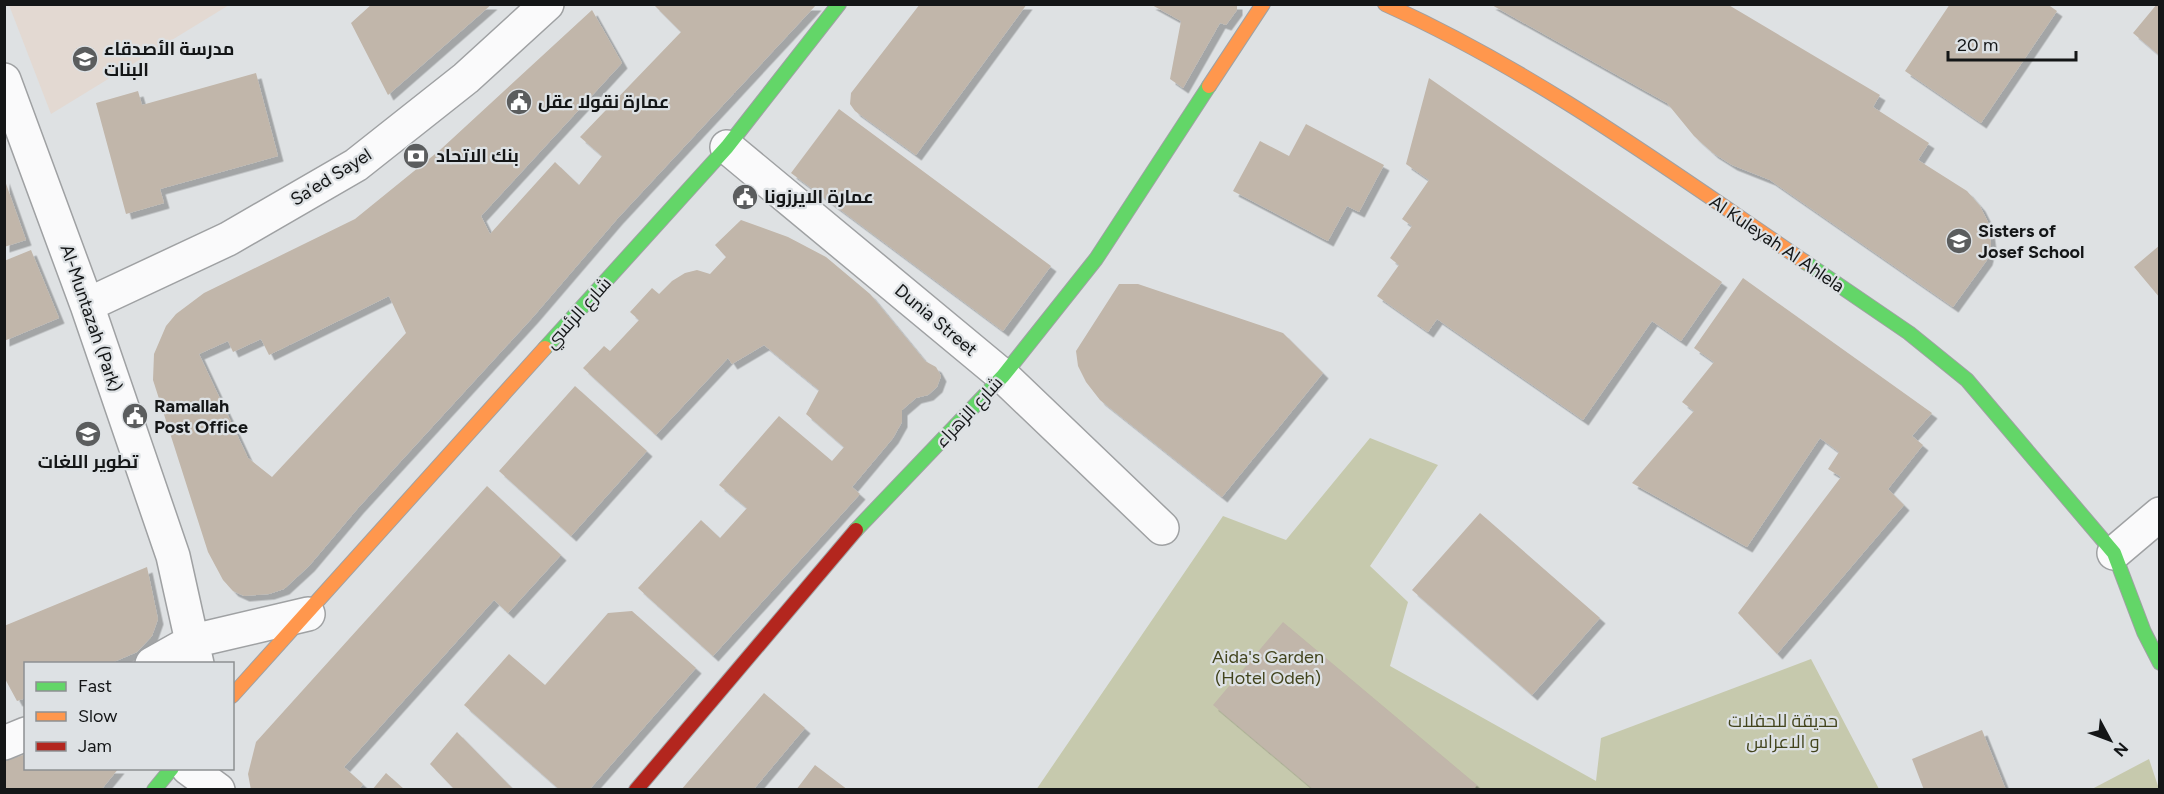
<svg xmlns="http://www.w3.org/2000/svg" width="2164" height="794" viewBox="0 0 2164 794" font-family="Figtree,Cairo,sans-serif">
<defs>
<filter id="shadow"><feDropShadow dx="5.5" dy="5.5" stdDeviation="0" flood-color="#0004"/></filter>
</defs>
<rect width="100%" height="100%" fill="#dee1e3"/>
<!-- education -->
<path fill="#e3d9d2" d="M 9,5 L 229,5 L 51,114 Z"/>
<!-- green -->
<path fill="#c6c9ad" d="M 1370,438 L 1438,465 L 1370,566 L 1408,602 L 1390,666 L 1596,781 L 1601,738 L 1811,659 L 1879,789 L 1036,790 L 1223,516 L 1286,540 Z
M 2149,759 L 2159,789 L 2092,789 Z"/>
<!-- building -->
<path fill="#c1b6aa" fill-rule="evenodd" filter="url(#shadow)" d="M 372,4 L 492,4 L 388,95 L 351,23 Z
M 920,4 L 1027,4 L 916,155 L 855,111 L 850,104 L 851,93 Z
M 1150,4 L 1237,4 L 1237,10 L 1226,25 L 1220,23 L 1183,88 L 1170,79 L 1181,21 Z
M 1490,4 L 1727,4 L 1880,95 L 1873,107 L 1929,143 L 1918,160 L 1967,191 L 1980,206 L 1988,222 L 1991,244 L 1987,260 L 1953,307 L 1770,180 L 1732,165 L 1713,153 L 1694,136 L 1667,103 Z
M 1950,4 L 2047,4 L 2057,11 L 1981,123 L 1905,71 Z
M 2157,4 L 2160,4 L 2160,56 L 2133,33 Z
M 654,5 L 816,5 L 617,219 L 533,317 L 358,508 L 309,566 L 284,589 L 269,594 L 244,596 L 233,591 L 223,580 L 208,552 L 153,380 L 154,354 L 166,326 L 176,314 L 204,293 L 355,219 L 440,150 L 592,10 L 622,63 L 481,216 L 490,234 L 555,162 L 579,185 L 602,156 L 580,137 L 681,32 ZM 389,296 L 406,333 L 272,477 L 248,458 L 199,354 L 228,341 L 233,352 L 261,339 L 269,355 Z
M 256,73 L 278,156 L 160,189 L 164,203 L 126,214 L 96,103 L 138,91 L 142,105 Z
M 1429,78 L 1722,282 L 1681,341 L 1652,321 L 1583,420 L 1437,319 L 1428,332 L 1377,296 L 1399,265 L 1390,258 L 1412,226 L 1402,219 L 1429,180 L 1406,164 Z
M 839,109 L 1051,266 L 1003,331 L 791,173 Z
M 1306,124 L 1384,165 L 1359,212 L 1347,206 L 1328,241 L 1233,191 L 1260,141 L 1289,156 Z
M 4,178 L 26,240 L 4,247 Z
M 741,220 L 788,237 L 826,257 L 870,294 L 925,361 L 936,367 L 941,376 L 937,387 L 928,395 L 916,398 L 902,410 L 902,422 L 893,438 L 852,487 L 860,494 L 713,656 L 638,588 L 701,520 L 720,538 L 747,508 L 719,485 L 779,416 L 832,461 L 844,447 L 806,414 L 819,390 L 764,345 L 732,364 L 728,358 L 656,435 L 583,368 L 604,346 L 610,351 L 639,320 L 630,312 L 652,288 L 659,294 L 672,281 L 685,273 L 697,270 L 710,274 L 726,257 L 715,245 Z
M 2160,245 L 2160,298 L 2134,267 Z
M 31,250 L 59,318 L 4,341 L 4,261 Z
M 1743,278 L 1932,413 L 1912,436 L 1923,445 L 1888,489 L 1904,505 L 1777,654 L 1738,613 L 1841,477 L 1828,469 L 1839,452 L 1820,438 L 1747,547 L 1632,483 L 1694,411 L 1682,402 L 1714,362 L 1694,348 Z
M 1119,284 L 1138,284 L 1283,333 L 1323,373 L 1222,497 L 1100,400 L 1086,382 L 1078,366 L 1076,351 Z
M 575,386 L 647,451 L 571,536 L 499,471 Z
M 487,486 L 561,555 L 508,613 L 494,600 L 344,767 L 363,784 L 359,790 L 251,790 L 248,774 L 256,742 Z
M 1480,513 L 1600,618 L 1532,695 L 1412,590 Z
M 147,567 L 158,619 L 152,636 L 137,652 L 109,664 L 26,664 L 26,698 L 17,701 L 4,677 L 4,626 Z
M 632,611 L 696,668 L 589,790 L 560,790 L 464,705 L 509,654 L 545,685 L 608,613 Z
M 1283,622 L 1477,785 L 1473,790 L 1314,790 L 1213,705 Z
M 764,693 L 805,728 L 753,790 L 681,790 Z
M 1982,730 L 2006,790 L 1924,790 L 1912,759 Z
M 457,732 L 514,790 L 455,790 L 430,764 Z
M 26,754 L 26,768 L 119,768 L 101,790 L 4,790 L 4,761 Z
M 815,765 L 848,790 L 796,790 Z
M 386,773 L 405,790 L 372,790 Z"/>
<g fill="none" stroke-linecap="round" stroke-linejoin="round">
<!-- street casing -->
<g stroke="#9fa1a3" stroke-width="36">
<path id="street" d="M 4,80 L 87,305 L 173,556 L 197,664
M 727,147 L 1003,376 L 1162,528
M 87,305 L 228,239 L 356,165 L 466,78 L 547,4
M 2114,553 L 2160,514
M 152,664 L 193,641 L 308,614
M 4,743 L 26,734
M 188,768 L 218,790"/>
</g>
<!-- fast casing -->
<g stroke="#9fa1a3" stroke-width="16">
<path id="fast" d="M 1805,262 L 1909,333 L 1967,380 L 2114,553 L 2144,632 L 2160,663
M 545,348 L 727,147 L 839,4
M 856,530 L 1003,376 L 1096,259 L 1209,86
M 154,790 L 172,768"/>
</g>
<!-- slow casing -->
<g stroke="#9fa1a3" stroke-width="16">
<path id="slow" d="M 1385,4 C 1536,72 1669,170 1805,262
M 1209,86 L 1263,4
M 232,696 L 545,348"/>
</g>
<!-- jam casing -->
<g stroke="#9fa1a3" stroke-width="16">
<path id="jam" d="M 636,790 L 856,530"/>
</g>
<!-- street -->
<use href="#street" stroke="#fafafb" stroke-width="33"/>
<!-- fast -->
<use href="#fast" stroke="#63d668" stroke-width="14"/>
<!-- slow -->
<use href="#slow" stroke="#ff974d" stroke-width="14"/>
<!-- jam -->
<use href="#jam" stroke="#b3261e" stroke-width="14"/>
</g>
<!-- icons -->
<defs>
<g id="school-disc" transform="scale(1.35)"><circle r="9.5" fill="#5b5d5e" stroke="#dde1e4"/><path d="M0-5L7-2L0 1L-7-2ZM-4 1L0 2.5L4 1V4Q0 6-4 4Z" fill="#fff"/></g>
<g id="civic-disc" transform="scale(1.35)"><circle r="9.5" fill="#5b5d5e" stroke="#dde1e4"/><path d="M-.6-6.5H3V-4.5H.6V-3L4-1V1h2V6H-6V1h2V-1L-.6-3ZM-1.2 2.5V6h2.4V2.5Z" fill="#fff"/></g>
<g id="bank-disc" transform="scale(1.35)"><circle r="9.5" fill="#5b5d5e" stroke="#dde1e4"/><path d="M-6-4H6V4H-6ZM0-2.3a2.3 2.3 0 1 0 0 4.6a2.3 2.3 0 1 0 0-4.6Z" fill="#fff"/></g>
</defs>
<g fill-rule="evenodd">
<use href="#school-disc" x="85" y="59"/>
<use href="#civic-disc" x="519" y="102"/>
<use href="#bank-disc" x="416" y="156"/>
<use href="#civic-disc" x="745" y="197"/>
<use href="#school-disc" x="1959" y="241"/>
<use href="#civic-disc" x="135" y="416"/>
<use href="#school-disc" x="88" y="434"/>
</g>
<g text-anchor="middle" dominant-baseline="central" stroke-width="4.5" stroke-linejoin="round" paint-order="stroke">
<!-- poi labels -->
<g font-size="18" font-weight="bold" fill="#141617" stroke="#dde1e4" text-anchor="start">
<text x="104" y="49">مدرسة الأصدقاء<tspan x="104" dy="21">البنات</tspan></text>
<text x="538" y="102">عمارة نقولا عقل</text>
<text x="436" y="156">بنك الاتحاد</text>
<text x="764" y="197">عمارة الايرزونا</text>
<text x="1978" y="231">Sisters of<tspan x="1978" dy="21">Josef School</tspan></text>
<text x="154" y="406">Ramallah<tspan x="154" dy="21">Post Office</tspan></text>
<text x="88" y="462" text-anchor="middle">تطوير اللغات</text>
</g>
<!-- street labels -->
<g font-size="18" fill="#141617" stroke="#dde1e4">
<text transform="translate(331 177) rotate(-32)">Sa’ed Sayel</text>
<text transform="translate(1777 244) rotate(34)">Al Kuleyah Al Ahlela</text>
<text transform="translate(578 313) rotate(-48)">شارع الرئسي</text>
<text transform="translate(91 318) rotate(71)">Al-Muntazah (Park)</text>
<text transform="translate(936 320) rotate(40)">Dunia Street</text>
<text transform="translate(969 412) rotate(-47)">شارع الزهراء</text>
</g>
<!-- park labels -->
<g font-size="18" fill="#42441d" stroke="#dde1e4">
<text x="1268" y="657">Aida's Garden<tspan x="1268" dy="21">(Hotel Odeh)</tspan></text>
<text x="1783" y="721">حديقة للحفلات<tspan x="1783" dy="21">و الاعراس</tspan></text>
</g>
</g>
<!-- border -->
<rect width="2164" height="794" fill="none" stroke="#141617" stroke-width="12"/>
<!-- legend -->
<rect x="24" y="662" width="210" height="108" fill="#dde1e4" stroke="#8d9092" stroke-width="1.5"/>
<rect x="36" y="682" width="30" height="9" fill="#63d668" stroke="#8d9092" stroke-width="1.5"/>
<text x="78" y="692" font-size="18" fill="#141617">Fast</text>
<rect x="36" y="712" width="30" height="9" fill="#ff974d" stroke="#8d9092" stroke-width="1.5"/>
<text x="78" y="722" font-size="18" fill="#141617">Slow</text>
<rect x="36" y="742" width="30" height="9" fill="#b3261e" stroke="#8d9092" stroke-width="1.5"/>
<text x="78" y="752" font-size="18" fill="#141617">Jam</text>
<!-- north arrow -->
<g transform="translate(2110 740) rotate(131)" stroke="#dde1e4" stroke-width="4.5" paint-order="stroke">
<path d="M0-4.5L10 22L0 15L-10 22Z" fill="#141617"/>
<text y="-9" font-size="16" font-weight="bold" text-anchor="middle" fill="#141617">N</text>
</g>
<!-- scale -->
<path d="M1948 51v9h128v-9" fill="none" stroke="#141617" stroke-width="3"/>
<text x="1957" y="51" font-size="18" fill="#141617" stroke="#dde1e4" stroke-width="4.5" paint-order="stroke">20 m</text>
</svg>
